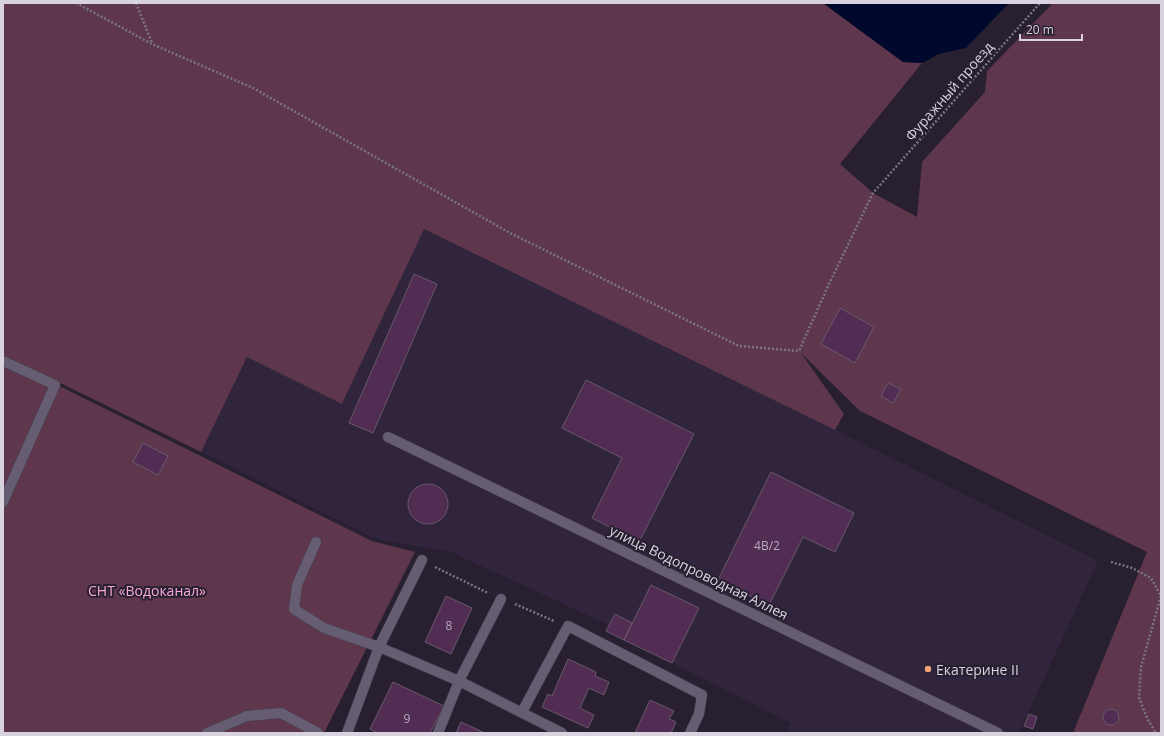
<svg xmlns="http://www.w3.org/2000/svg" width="1164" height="736" viewBox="0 0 1164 736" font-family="'Open Sans',sans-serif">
<rect width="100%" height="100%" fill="#282031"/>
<!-- built -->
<path fill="#30253d" d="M 424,229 L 731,378 L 1098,561 L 1019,733 L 786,733 L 791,723 L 672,663 L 606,631 L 609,625 L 451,552 L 376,539 L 201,452 L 247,356 L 342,404 Z"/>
<!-- green -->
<path fill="#5e374c" d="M 3,3 L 823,3 L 903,62 L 922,63 L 840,164 L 873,193 L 917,217 L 922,162 L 985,92 L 987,71 L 1053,3 L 1161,3 L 1161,733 L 1073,733 L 1147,552 L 860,411 L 801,353 L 844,414 L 835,430 L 424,229 L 342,404 L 247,357 L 201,452 L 3,355 Z
M 3,358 L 372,541 L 415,552 L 324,733 L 3,733 Z"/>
<!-- water -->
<path fill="#00082e" d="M 823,3 L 1009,3 L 966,48 L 939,54 L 922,63 L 903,62 Z"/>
<!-- building -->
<path fill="#512d53" stroke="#695869" d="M 414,274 L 437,284 L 373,433 L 349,423 Z
M 840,308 L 874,327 L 855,363 L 821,344 Z
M 586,380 L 694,434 L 639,542 L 592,518 L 622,458 L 562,428 Z
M 888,383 L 901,389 L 893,403 L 881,396 Z
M 143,443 L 168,456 L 158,475 L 133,462 Z
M 771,472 L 854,513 L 835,552 L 803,537 L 769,605 L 718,580 Z
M408 504a20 20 0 1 1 40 0a20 20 0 1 1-40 0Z
M 651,585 L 699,608 L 672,663 L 624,640 Z
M 446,596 L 472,608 L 451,654 L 425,642 Z
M 615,614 L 632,623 L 624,640 L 606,631 Z
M 568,659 L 596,672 L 595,676 L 609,682 L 604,695 L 589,688 L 580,708 L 594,715 L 588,728 L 542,707 L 548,694 L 552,696 Z
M 393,682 L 444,706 L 430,733 L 378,733 L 370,729 Z
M 650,700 L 674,711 L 669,719 L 676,722 L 671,733 L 635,733 Z
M1103 717a8 8 0 1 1 16 0a8 8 0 1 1-16 0Z
M 1029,714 L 1037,717 L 1033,729 L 1024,726 Z
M 461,722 L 485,733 L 456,733 Z"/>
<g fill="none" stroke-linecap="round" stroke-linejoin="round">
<!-- minor casing -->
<g stroke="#443e4c" stroke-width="11">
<path id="minor" d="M 3,361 L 55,385 L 3,502
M 388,437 L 998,733
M 316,542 L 297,585 L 294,609 L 324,628 L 379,647 L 459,681 L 562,733
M 522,712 L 568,626 L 702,695 L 699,714 L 690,733
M 207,733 L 247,716 L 281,713 L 318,733
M 347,733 L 379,647 L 422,560
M 438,733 L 459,681 L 501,599"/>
</g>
<!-- path -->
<path stroke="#7a7483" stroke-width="2.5" stroke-dasharray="2 2" stroke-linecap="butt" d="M 76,3 L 152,44 L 253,88 L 510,233 L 739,346 L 799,351 L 829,284 L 873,193 L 1040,3
M 136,3 L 152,43
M 1111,562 L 1132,568 L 1151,578 L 1161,596 L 1141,667 L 1139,698 L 1148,720 L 1156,733
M 435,567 L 488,593
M 515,604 L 554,621"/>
<!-- minor -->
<use href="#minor" stroke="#665d72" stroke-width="10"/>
</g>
<!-- markers -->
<circle fill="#efa377" stroke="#282031" stroke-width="1.5" cx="928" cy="669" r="4"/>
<g text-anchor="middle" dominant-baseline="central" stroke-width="4" stroke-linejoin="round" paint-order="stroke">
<!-- number labels -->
<g font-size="12" fill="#b6aabc">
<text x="767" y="545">4В/2</text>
<text x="449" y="625">8</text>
<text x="407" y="718">9</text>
</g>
<!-- street labels -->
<g font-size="14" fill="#d8d3df" stroke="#282031">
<text transform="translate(949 91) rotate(-49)">Фуражный проезд</text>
<text transform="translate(699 572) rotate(26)">улица Водопроводная Аллея</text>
</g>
<!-- park labels -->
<g font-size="14" fill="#faa9d4" stroke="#282031">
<text x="147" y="590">СНТ «Водоканал»</text>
</g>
<!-- poi labels -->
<g font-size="14" fill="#d8d3df" stroke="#282031" text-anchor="start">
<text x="936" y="669">Екатерине II</text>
</g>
</g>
<!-- border -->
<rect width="1164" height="736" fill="none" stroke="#d8d3df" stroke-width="8"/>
<!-- scale -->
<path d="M1020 34v6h62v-6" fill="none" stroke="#d8d3df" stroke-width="2"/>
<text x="1026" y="34" font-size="12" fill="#d8d3df" stroke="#282031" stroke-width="3" paint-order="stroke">20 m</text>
</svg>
